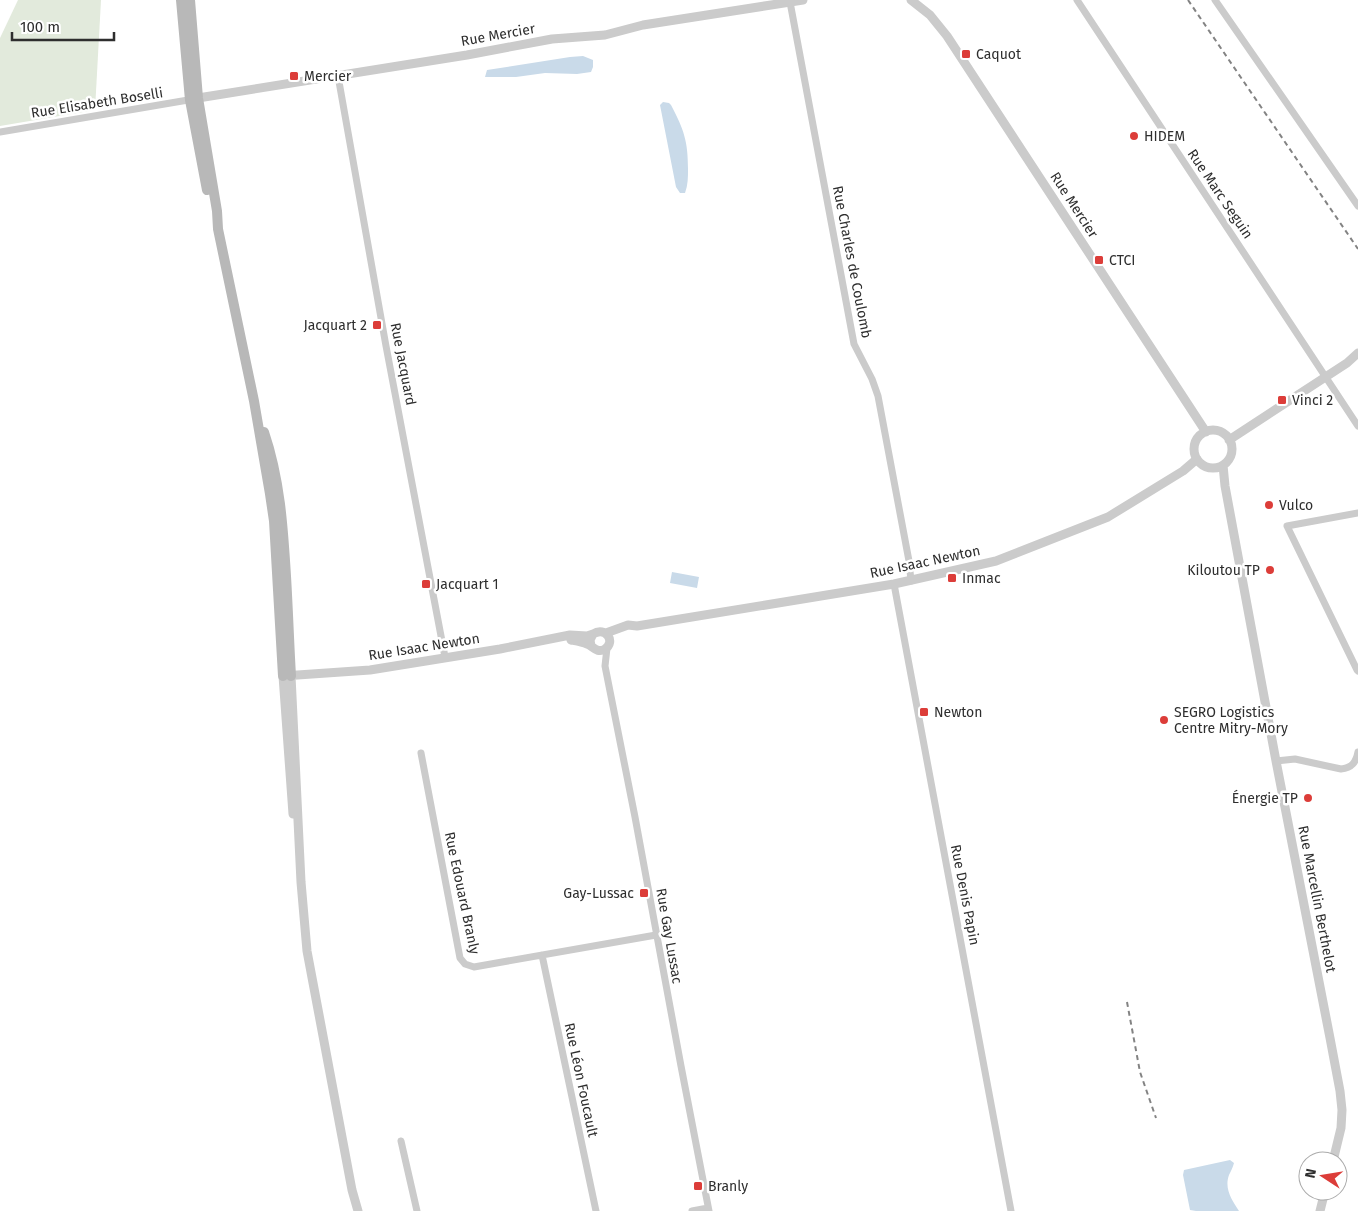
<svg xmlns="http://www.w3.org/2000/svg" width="1358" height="1211" viewBox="0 0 1358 1211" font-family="'Fira Sans',sans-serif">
<rect width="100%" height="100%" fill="#fff"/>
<!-- green -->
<path fill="#e2eadc" d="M 18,0 L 101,0 L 95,110 L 0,126 L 0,38 Z"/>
<!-- water -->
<path fill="#c9dae9" d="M 583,56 L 593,60 L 593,67 L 591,72 L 577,74 L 545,73 L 516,77 L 485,77 L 487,70 L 570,57 Z
M 663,102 L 669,103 L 671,105 C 684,130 688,141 688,169 C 688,177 688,185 685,193 L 680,193 L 676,187 L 660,105 Z
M 672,572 L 699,577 L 697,588 L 670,583 Z
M 1230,1160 L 1234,1163 C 1233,1167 1231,1171 1229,1175 C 1224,1189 1232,1200 1239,1211 L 1196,1211 L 1190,1210 L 1183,1175 L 1184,1170 Z"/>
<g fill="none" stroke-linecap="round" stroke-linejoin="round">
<!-- minor -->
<path stroke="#cbcbcb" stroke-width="7" d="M 1077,0 L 1358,426
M 1215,0 L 1358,206
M 790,2 L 854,344 L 872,379 L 878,396 L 909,561 L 911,581
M 338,76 L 386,346 L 445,657
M 0,132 L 194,99
M 1358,513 L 1287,526 L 1357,670 L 1358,671
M 894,584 L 1011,1211
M 607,648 L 605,666 L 635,817 L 681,1066 L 709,1211
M 421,753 L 460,958 L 465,964 L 474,967 L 656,935
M 1276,761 L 1295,759 L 1341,769 C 1352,768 1356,762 1358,752
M 542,955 L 596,1211
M 401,1141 L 417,1211
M 692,1211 L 708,1208"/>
<!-- tertiary -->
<path stroke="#cbcbcb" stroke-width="9" d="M 911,0 L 930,15 L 947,36 L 1206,432
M 198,98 L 467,55 L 552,39 L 605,35 L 643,25 L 803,0
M1194 449a19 19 0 1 1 38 0a19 19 0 1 1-38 0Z
M 1229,440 L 1347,363 L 1358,353
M 1223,465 L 1225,486 L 1276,761 L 1330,1038 L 1340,1091 L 1342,1110 L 1341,1128 L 1333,1161
M 606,633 L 628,625 L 637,626 L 894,584 L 996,561 L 1108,517 L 1183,471 L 1197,459
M 571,640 C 576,641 582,642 587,644 C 593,646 597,654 605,649 C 616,642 606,626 593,634 L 590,640 L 591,646
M 291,676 L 301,882 L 307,951 L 352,1190 L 358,1211
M 293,814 L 283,676 L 370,670 L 500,649 L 570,635 L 587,636 L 593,634
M 1320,1211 L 1325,1191"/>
<!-- secondary -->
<path stroke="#b8b8b8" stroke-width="10" d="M 181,0 L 190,100 L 207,190
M 190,0 L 198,98 L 217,211 L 218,229 L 254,401 L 270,494 L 274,521 L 283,676
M 264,432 C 280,479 283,527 286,576 C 288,609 289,642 291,676"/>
<!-- rail -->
<path stroke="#838383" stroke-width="2" stroke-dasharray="5 4" stroke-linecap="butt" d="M 1188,0 L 1358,249
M 1127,1002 L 1140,1072 L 1156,1118"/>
</g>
<!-- markers -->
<g fill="#dc3d39" stroke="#fff" stroke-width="2">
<rect x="961" y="49" width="10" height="10" rx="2.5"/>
<rect x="289" y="71" width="10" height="10" rx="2.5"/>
<circle cx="1134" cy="136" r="5"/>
<rect x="1094" y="255" width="10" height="10" rx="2.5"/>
<rect x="372" y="320" width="10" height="10" rx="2.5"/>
<rect x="1277" y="395" width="10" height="10" rx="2.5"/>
<circle cx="1269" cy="505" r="5"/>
<circle cx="1270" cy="570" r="5"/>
<rect x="947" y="573" width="10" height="10" rx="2.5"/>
<rect x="421" y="579" width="10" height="10" rx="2.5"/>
<rect x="919" y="707" width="10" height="10" rx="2.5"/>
<circle cx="1164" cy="720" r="5"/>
<circle cx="1308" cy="798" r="5"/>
<rect x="639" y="888" width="10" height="10" rx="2.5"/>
<rect x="693" y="1181" width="10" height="10" rx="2.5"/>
</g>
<g text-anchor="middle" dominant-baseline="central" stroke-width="5" stroke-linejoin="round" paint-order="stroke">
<!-- street labels -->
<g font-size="14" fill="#2e2e2e" stroke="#fff">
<text transform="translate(498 35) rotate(-10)">Rue Mercier</text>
<text transform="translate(97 103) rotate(-9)">Rue Elisabeth Boselli</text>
<text transform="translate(1220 194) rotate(56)">Rue Marc Seguin</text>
<text transform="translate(1074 205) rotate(57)">Rue Mercier</text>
<text transform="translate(852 262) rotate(79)">Rue Charles de Coulomb</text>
<text transform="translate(403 364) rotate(79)">Rue Jacquard</text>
<text transform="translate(925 562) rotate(-12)">Rue Isaac Newton</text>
<text transform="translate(424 647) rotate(-9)">Rue Isaac Newton</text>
<text transform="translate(462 893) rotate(78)">Rue Edouard Branly</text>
<text transform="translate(965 895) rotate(79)">Rue Denis Papin</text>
<text transform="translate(1317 899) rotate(79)">Rue Marcellin Berthelot</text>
<text transform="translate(669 936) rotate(80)">Rue Gay Lussac</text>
<text transform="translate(581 1080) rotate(78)">Rue Léon Foucault</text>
</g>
<!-- poi labels -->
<g font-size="14" fill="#2e2e2e" stroke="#fff" text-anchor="start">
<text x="976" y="54">Caquot</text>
<text x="304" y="76">Mercier</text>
<text x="1144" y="136">HIDEM</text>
<text x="1109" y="260">CTCI</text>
<text x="367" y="325" text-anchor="end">Jacquart 2</text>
<text x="1292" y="400">Vinci 2</text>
<text x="1279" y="505">Vulco</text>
<text x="1260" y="570" text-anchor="end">Kiloutou TP</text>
<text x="962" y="578">Inmac</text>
<text x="436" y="584">Jacquart 1</text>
<text x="934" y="712">Newton</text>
<text x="1174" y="712">SEGRO Logistics<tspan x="1174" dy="16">Centre Mitry-Mory</tspan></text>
<text x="1298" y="798" text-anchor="end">Énergie TP</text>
<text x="634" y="893" text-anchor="end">Gay-Lussac</text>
<text x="708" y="1186">Branly</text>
</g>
</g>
<!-- north arrow -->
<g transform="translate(1323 1176) rotate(282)"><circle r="24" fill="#ffffff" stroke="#ababab"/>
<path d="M0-4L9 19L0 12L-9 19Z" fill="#dc3d39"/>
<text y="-8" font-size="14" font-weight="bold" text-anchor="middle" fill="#2e2e2e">N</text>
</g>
<!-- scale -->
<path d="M12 32v8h102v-8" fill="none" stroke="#2e2e2e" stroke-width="2.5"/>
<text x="20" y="32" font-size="15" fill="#2e2e2e" stroke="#ffffff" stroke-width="4" paint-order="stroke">100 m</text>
</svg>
